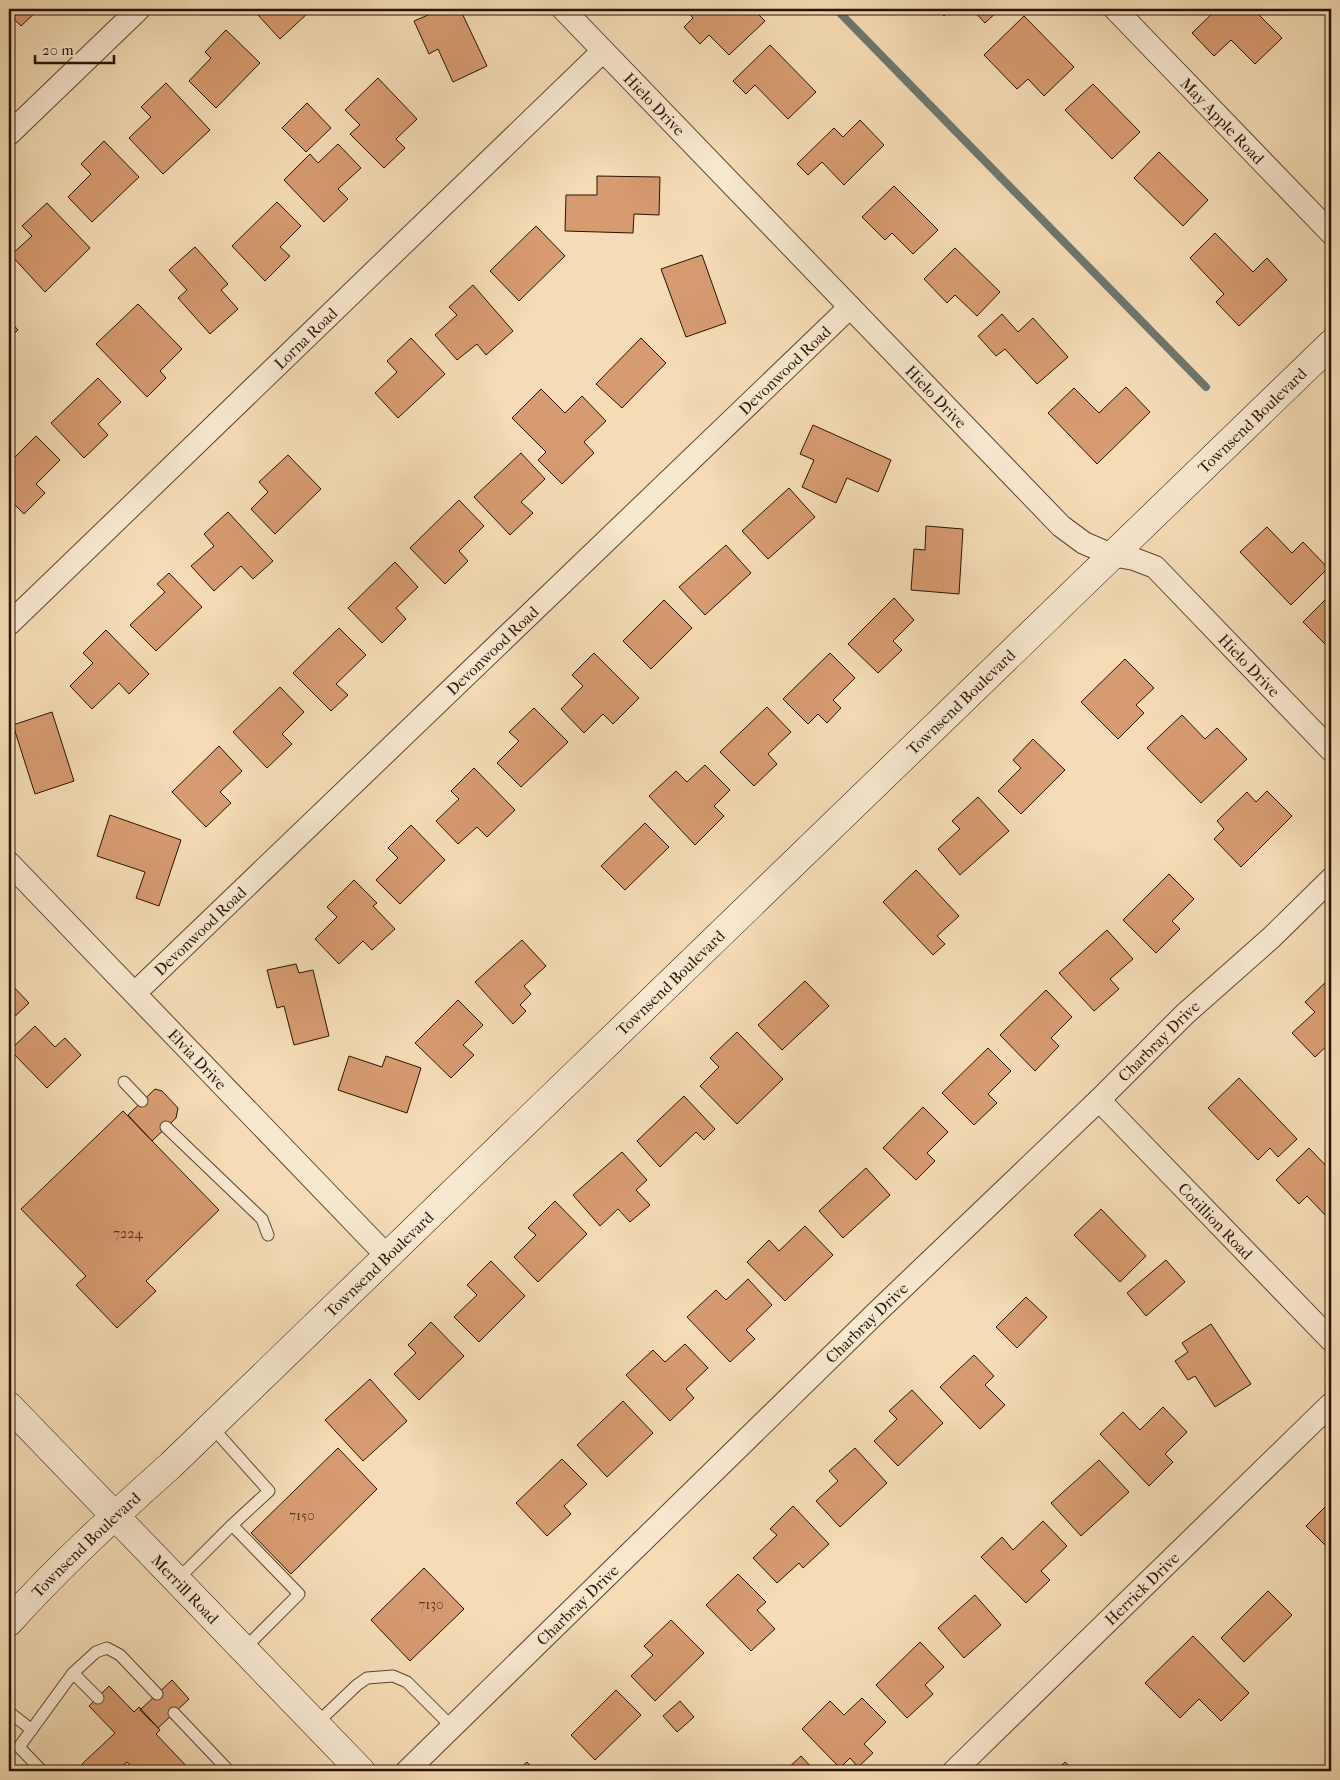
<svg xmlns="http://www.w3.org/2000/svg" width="1340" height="1780" viewBox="0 0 1340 1780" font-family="'IM FELL French Canon',serif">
<rect width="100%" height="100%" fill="#f5dcb6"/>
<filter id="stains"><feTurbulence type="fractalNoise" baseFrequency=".004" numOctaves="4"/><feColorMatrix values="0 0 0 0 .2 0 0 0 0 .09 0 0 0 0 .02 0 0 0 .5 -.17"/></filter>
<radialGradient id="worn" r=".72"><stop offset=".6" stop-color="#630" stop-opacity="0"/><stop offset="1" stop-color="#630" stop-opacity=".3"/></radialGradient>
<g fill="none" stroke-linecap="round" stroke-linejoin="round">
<!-- stream -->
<path stroke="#6f7770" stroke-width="8" d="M 836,9 L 1206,387"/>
</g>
<!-- building -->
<path fill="#d79b71" stroke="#261303" d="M 9,9 L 39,9 L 21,26 L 9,14 Z
M 263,9 L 304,9 L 308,13 L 280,39 L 257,14 Z
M 442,9 L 460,9 L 487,66 L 453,82 L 438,49 L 429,54 L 414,21 Z
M 686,9 L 753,9 L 765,21 L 729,55 L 709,35 L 700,44 L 684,27 L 693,18 Z
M 937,9 L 951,9 L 944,16 Z
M 972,9 L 1000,9 L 985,23 Z
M 1217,9 L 1253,9 L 1282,38 L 1255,64 L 1231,40 L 1214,56 L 1192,33 Z
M 1024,16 L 1074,67 L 1044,96 L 1028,79 L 1017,89 L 984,55 Z
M 226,30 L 260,63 L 216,108 L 189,81 L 211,58 L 205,52 Z
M 770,45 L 816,92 L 788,119 L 755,85 L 746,94 L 733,81 Z
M 378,78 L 417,119 L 396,139 L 405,148 L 384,168 L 350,134 L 360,125 L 345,110 Z
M 166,83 L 210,130 L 163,174 L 129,138 L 151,117 L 141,107 Z
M 1093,84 L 1140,132 L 1112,159 L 1065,110 Z
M 307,103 L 331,128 L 306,152 L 282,128 Z
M 860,120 L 884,145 L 844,185 L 822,162 L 808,175 L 797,164 L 834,128 L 843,137 Z
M 104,141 L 139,177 L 92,222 L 68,197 L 91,174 L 81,164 Z
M 338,144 L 361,168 L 338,189 L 348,199 L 324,222 L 284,180 L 310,154 L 318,163 Z
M 1159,152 L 1208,200 L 1183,226 L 1134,178 Z
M 597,176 L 660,177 L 659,215 L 634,214 L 633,233 L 565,231 L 566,195 L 597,195 Z
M 894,186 L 938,230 L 913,254 L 892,233 L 885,240 L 862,217 Z
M 277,202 L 301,226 L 280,247 L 290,256 L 265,281 L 232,246 Z
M 47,203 L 90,248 L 45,292 L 11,255 L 32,236 L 22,226 Z
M 536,226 L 565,256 L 519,301 L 490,271 Z
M 1215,233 L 1253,272 L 1267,258 L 1287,280 L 1239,326 L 1216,302 L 1224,294 L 1190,258 Z
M 195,247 L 228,284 L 221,290 L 238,309 L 210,334 L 178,298 L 187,290 L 169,270 Z
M 955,248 L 1000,292 L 977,316 L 955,295 L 947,303 L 924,279 Z
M 702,255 L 726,323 L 686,337 L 661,269 Z
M 473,285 L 513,331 L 486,355 L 477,344 L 457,360 L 435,335 L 457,315 L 449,307 Z
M 138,304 L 182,349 L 160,371 L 166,378 L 147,397 L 96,344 Z
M 1002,314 L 1018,332 L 1033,318 L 1068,357 L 1037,384 L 1005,349 L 996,356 L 978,336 Z
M 9,320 L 18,330 L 9,339 Z
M 411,338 L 445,374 L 398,418 L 375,393 L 397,372 L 387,361 Z
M 641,338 L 666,363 L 622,408 L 596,384 Z
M 98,378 L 121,402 L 98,424 L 108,435 L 84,458 L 51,423 Z
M 1126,387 L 1150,412 L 1097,464 L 1048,413 L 1074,388 L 1099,413 Z
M 541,389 L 565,413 L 582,396 L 606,421 L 584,442 L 594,453 L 562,484 L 538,460 L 546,452 L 512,418 Z
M 813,425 L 891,460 L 878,492 L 847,478 L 836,503 L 802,487 L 814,460 L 800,454 Z
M 36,436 L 60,460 L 36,484 L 45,493 L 24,514 L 9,499 L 9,463 Z
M 521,453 L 545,479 L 521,502 L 533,513 L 510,535 L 474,497 Z
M 288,455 L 321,489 L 275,534 L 251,509 L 268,492 L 259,482 Z
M 789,488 L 815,517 L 768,559 L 742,531 Z
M 459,500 L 484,526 L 459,551 L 468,561 L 445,584 L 410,548 Z
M 228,512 L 273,561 L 253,579 L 241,566 L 214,591 L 191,566 L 214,546 L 204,534 Z
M 926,526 L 963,529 L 959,594 L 911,590 L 914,549 L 925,550 Z
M 1267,527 L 1292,553 L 1303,542 L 1328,568 L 1291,605 L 1240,552 Z
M 726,545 L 751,573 L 705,615 L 679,587 Z
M 395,562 L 418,587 L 396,608 L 406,619 L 382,643 L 348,608 Z
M 169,573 L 202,607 L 156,651 L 130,625 L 165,592 L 157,584 Z
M 1331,594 L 1331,650 L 1303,622 Z
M 894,598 L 914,620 L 893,641 L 902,650 L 878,673 L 848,644 Z
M 664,600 L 692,628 L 651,669 L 623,641 Z
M 339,628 L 366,655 L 336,684 L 348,695 L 331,711 L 293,673 Z
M 106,630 L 149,674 L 129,694 L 119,683 L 92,709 L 70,686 L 93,663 L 83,653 Z
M 594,653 L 639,698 L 613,724 L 603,714 L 584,733 L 561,709 L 583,686 L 572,675 Z
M 830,653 L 855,678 L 833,700 L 841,708 L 827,723 L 818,714 L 808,724 L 783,699 Z
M 1125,659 L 1154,688 L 1136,705 L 1144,713 L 1118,739 L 1081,702 Z
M 280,687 L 304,712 L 282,734 L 292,744 L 267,768 L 233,732 Z
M 767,707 L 791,732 L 768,754 L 777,764 L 754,786 L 720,752 Z
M 534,708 L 568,742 L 521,787 L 497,763 L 519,741 L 509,732 Z
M 52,712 L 74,781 L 35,794 L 13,725 Z
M 1182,715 L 1205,739 L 1217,728 L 1247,759 L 1201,803 L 1147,748 Z
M 1033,739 L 1065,770 L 1021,814 L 998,791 L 1021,768 L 1013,760 Z
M 219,746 L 242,771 L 220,792 L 231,803 L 206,827 L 172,792 Z
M 705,765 L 730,790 L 714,806 L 724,816 L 695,845 L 649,796 L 676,771 L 687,782 Z
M 474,768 L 515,810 L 487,837 L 477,827 L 458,844 L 436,821 L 459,799 L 451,791 Z
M 1267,791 L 1292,816 L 1241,867 L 1214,839 L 1224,829 L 1217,821 L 1247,792 L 1256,802 Z
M 978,797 L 1009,831 L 960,875 L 938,849 L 960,829 L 952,821 Z
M 110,815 L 181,840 L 159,906 L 136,898 L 145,872 L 97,856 Z
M 645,823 L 669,847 L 625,890 L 601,866 Z
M 411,825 L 445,860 L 400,904 L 376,880 L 398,858 L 388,848 Z
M 916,870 L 959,916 L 937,936 L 945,944 L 933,955 L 883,902 Z
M 1169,874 L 1194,899 L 1172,921 L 1180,929 L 1156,953 L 1123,920 Z
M 354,880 L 377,903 L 373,906 L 395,929 L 372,950 L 363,941 L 339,964 L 315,939 L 337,917 L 327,907 Z
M 1107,930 L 1133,959 L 1110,979 L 1119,989 L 1094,1011 L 1059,973 Z
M 522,940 L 546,966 L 524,986 L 531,994 L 520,1005 L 526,1011 L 513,1024 L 475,982 Z
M 296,964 L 299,973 L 313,970 L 329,1036 L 294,1045 L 284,1006 L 277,1008 L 267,970 Z
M 1329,979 L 1331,982 L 1331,1042 L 1315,1057 L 1292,1033 L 1315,1012 L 1305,1002 Z
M 805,981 L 829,1006 L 782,1050 L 758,1025 Z
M 9,982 L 29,1003 L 9,1022 Z
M 1046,990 L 1072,1017 L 1051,1038 L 1059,1046 L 1035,1071 L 1000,1035 Z
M 458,1000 L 483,1025 L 463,1045 L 474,1055 L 451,1078 L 415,1043 Z
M 35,1026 L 55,1047 L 65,1038 L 81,1055 L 47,1088 L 10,1050 Z
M 737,1032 L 783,1079 L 737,1124 L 700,1086 L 719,1067 L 710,1058 Z
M 988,1048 L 1011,1071 L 988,1094 L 997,1103 L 974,1125 L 942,1093 Z
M 349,1056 L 382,1067 L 386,1056 L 421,1068 L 407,1113 L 338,1090 Z
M 1239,1078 L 1297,1139 L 1278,1157 L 1270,1148 L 1258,1160 L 1208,1108 Z
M 155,1089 L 162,1091 L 178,1108 L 176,1118 L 152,1141 L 128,1115 Z
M 684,1096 L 715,1129 L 704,1140 L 696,1132 L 660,1167 L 637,1141 Z
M 923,1107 L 948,1132 L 927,1153 L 935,1161 L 916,1180 L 883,1148 Z
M 123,1111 L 219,1210 L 146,1281 L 156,1291 L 117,1328 L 76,1285 L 86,1276 L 21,1209 Z
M 1309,1148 L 1331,1171 L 1331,1217 L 1329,1219 L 1307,1196 L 1299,1204 L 1276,1180 Z
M 622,1152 L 647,1180 L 636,1190 L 650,1205 L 630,1222 L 618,1209 L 600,1226 L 573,1195 Z
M 866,1168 L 890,1195 L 843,1238 L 819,1211 Z
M 555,1201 L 587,1234 L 538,1282 L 514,1257 L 536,1235 L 528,1228 Z
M 1101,1209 L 1146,1256 L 1120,1282 L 1074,1235 Z
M 805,1226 L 833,1255 L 785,1301 L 747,1262 L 769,1240 L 779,1251 Z
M 1166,1260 L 1185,1282 L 1146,1316 L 1127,1293 Z
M 491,1261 L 525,1296 L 479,1342 L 454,1317 L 477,1295 L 467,1285 Z
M 748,1279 L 772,1305 L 746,1330 L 755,1339 L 730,1362 L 687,1317 L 716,1290 L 726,1300 Z
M 1026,1297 L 1047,1317 L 1017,1348 L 996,1327 Z
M 431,1322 L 464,1356 L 419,1400 L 394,1374 L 416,1353 L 408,1345 Z
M 1211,1324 L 1251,1384 L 1215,1407 L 1195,1376 L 1188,1380 L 1175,1361 L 1188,1352 L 1182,1343 Z
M 685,1344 L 708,1368 L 686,1389 L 694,1398 L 670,1421 L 626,1375 L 653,1350 L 665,1362 Z
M 974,1355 L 994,1376 L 985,1385 L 1005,1405 L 980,1429 L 940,1387 Z
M 370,1379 L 407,1421 L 363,1461 L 325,1420 Z
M 912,1390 L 943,1423 L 898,1466 L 874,1441 L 897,1419 L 889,1411 Z
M 623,1401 L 653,1433 L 607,1477 L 577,1445 Z
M 1163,1407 L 1187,1432 L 1165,1454 L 1173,1462 L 1149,1486 L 1100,1434 L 1123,1412 L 1140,1430 Z
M 338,1448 L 377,1489 L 291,1574 L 251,1533 Z
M 855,1448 L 887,1483 L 840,1527 L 816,1501 L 838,1481 L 829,1471 Z
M 562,1459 L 587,1484 L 564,1506 L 571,1514 L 547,1536 L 516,1503 Z
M 1099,1460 L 1129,1492 L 1081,1536 L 1051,1503 Z
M 1331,1501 L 1331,1551 L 1306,1526 Z
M 793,1506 L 829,1544 L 803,1568 L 799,1563 L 777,1583 L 753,1558 L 777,1535 L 770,1529 Z
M 1043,1521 L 1067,1546 L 1041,1571 L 1050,1580 L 1026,1603 L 981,1557 L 1002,1537 L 1013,1550 Z
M 424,1568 L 464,1609 L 410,1661 L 371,1620 Z
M 738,1574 L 766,1602 L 757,1610 L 775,1629 L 751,1651 L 706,1605 Z
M 1268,1591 L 1292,1615 L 1244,1662 L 1221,1638 Z
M 975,1595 L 1001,1625 L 964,1658 L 938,1628 Z
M 671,1620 L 704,1653 L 655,1701 L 631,1676 L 653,1655 L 644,1646 Z
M 1193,1636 L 1249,1693 L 1221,1721 L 1199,1699 L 1180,1718 L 1145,1683 Z
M 920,1642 L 944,1667 L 925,1685 L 933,1694 L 907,1718 L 876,1685 Z
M 172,1680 L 189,1699 L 158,1728 L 140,1710 Z
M 109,1686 L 134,1712 L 139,1707 L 160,1730 L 156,1734 L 191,1771 L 136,1771 L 127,1762 L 117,1771 L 88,1771 L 82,1764 L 115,1733 L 89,1706 Z
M 616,1690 L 641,1715 L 595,1760 L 571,1735 Z
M 862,1698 L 886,1722 L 864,1744 L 873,1753 L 858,1767 L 850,1758 L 840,1768 L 802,1729 L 830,1701 L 844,1715 Z
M 680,1701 L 694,1717 L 677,1732 L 663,1716 Z
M 801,1756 L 815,1771 L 785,1771 Z
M 527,1762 L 535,1771 L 517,1771 Z
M 1065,1762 L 1074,1771 L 1056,1771 Z"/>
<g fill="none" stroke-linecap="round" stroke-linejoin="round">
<!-- lane casing -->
<g stroke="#5a4530" stroke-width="13">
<path id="lane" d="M 124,1082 L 142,1101
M 166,1127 L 262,1219 L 268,1235
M 211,1426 L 269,1491 L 232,1525
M 177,1580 L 232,1525 L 299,1594 L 243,1650
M 73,1673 L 98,1698
M 9,1712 L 32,1730
M 174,1713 L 229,1771
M 315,1725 L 357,1685 L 367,1678 L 393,1676 L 407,1682 L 452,1727
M 42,1771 L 19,1747 L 73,1673 L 96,1652 L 107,1648 L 120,1655 L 157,1694"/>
</g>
<!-- street casing -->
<g stroke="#5a4530" stroke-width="24">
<g id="street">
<path id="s1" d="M 563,9 L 1061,526 L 1084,543 L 1112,555 L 1134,559 L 1155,567 L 1331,750"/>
<path id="s2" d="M 1115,9 L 1331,233"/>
<path d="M 9,134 L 139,9"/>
<path id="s3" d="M 9,624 L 603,51"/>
<path id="s4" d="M 9,863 L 387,1256"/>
<path id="s5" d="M 135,993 L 850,307"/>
<path id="s6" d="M 1099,1100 L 1331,1340"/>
<path id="s7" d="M 407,1771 L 876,1313 L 1099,1100 L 1185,1014 L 1272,937 L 1331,879"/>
<path id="s8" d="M 954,1771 L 1331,1404"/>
</g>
</g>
<!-- secondary casing -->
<g stroke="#261303" stroke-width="29">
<g id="secondary">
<path id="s9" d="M 9,1406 L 361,1771"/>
<path id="s10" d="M 9,1622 C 59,1566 115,1515 171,1465 L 1331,344"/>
</g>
</g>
<!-- lane -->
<use href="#lane" stroke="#f8e8d0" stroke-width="11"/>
<!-- street -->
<use href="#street" stroke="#f8e8d0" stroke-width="22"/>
<!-- secondary -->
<use href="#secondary" stroke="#f8e8d0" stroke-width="28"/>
</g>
<g text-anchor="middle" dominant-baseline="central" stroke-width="4" stroke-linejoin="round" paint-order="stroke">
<!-- number labels -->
<g font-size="14" fill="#52351e">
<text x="128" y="1233">7224</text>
<text x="302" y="1515">7150</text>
<text x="431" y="1604">7130</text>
</g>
<!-- street labels -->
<g font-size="16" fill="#261303" stroke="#f8e8d0">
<text stroke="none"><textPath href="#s1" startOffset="132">Hielo Drive</textPath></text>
<text stroke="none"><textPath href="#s2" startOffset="155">May Apple Road</textPath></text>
<text stroke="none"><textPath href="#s3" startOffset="412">Lorna Road</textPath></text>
<text stroke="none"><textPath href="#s5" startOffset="900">Devonwood Road</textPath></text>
<text stroke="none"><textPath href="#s1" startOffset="538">Hielo Drive</textPath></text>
<text stroke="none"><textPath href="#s10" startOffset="1729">Townsend Boulevard</textPath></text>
<text stroke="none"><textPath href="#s5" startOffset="495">Devonwood Road</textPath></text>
<text stroke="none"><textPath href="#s1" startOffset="958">Hielo Drive</textPath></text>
<text stroke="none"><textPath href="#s10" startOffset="1324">Townsend Boulevard</textPath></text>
<text stroke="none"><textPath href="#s5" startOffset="90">Devonwood Road</textPath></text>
<text stroke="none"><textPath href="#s10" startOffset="920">Townsend Boulevard</textPath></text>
<text stroke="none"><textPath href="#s7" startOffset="1048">Charbray Drive</textPath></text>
<text stroke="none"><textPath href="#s4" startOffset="272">Elvia Drive</textPath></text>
<text stroke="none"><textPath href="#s6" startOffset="168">Cotillion Road</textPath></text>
<text stroke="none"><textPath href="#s10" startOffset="515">Townsend Boulevard</textPath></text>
<text stroke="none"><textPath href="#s7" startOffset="642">Charbray Drive</textPath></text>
<text stroke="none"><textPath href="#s10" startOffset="109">Townsend Boulevard</textPath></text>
<text stroke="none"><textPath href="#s8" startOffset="262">Herrick Drive</textPath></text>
<text stroke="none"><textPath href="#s9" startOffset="254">Merrill Road</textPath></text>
<text stroke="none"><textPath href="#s7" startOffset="238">Charbray Drive</textPath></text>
</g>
</g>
<!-- margin -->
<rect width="1340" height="1780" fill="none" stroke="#f5dcb6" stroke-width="30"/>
<rect x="10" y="10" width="1320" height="1760" fill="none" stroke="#261303" stroke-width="2.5"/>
<rect x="15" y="15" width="1310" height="1750" fill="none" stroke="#261303"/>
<!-- scale -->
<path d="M35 55v8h79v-8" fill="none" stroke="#261303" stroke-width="2.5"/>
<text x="42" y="55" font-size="15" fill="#261303" stroke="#f8e8d0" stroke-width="4" paint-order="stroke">20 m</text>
<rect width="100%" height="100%" filter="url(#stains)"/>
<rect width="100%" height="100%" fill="url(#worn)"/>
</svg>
